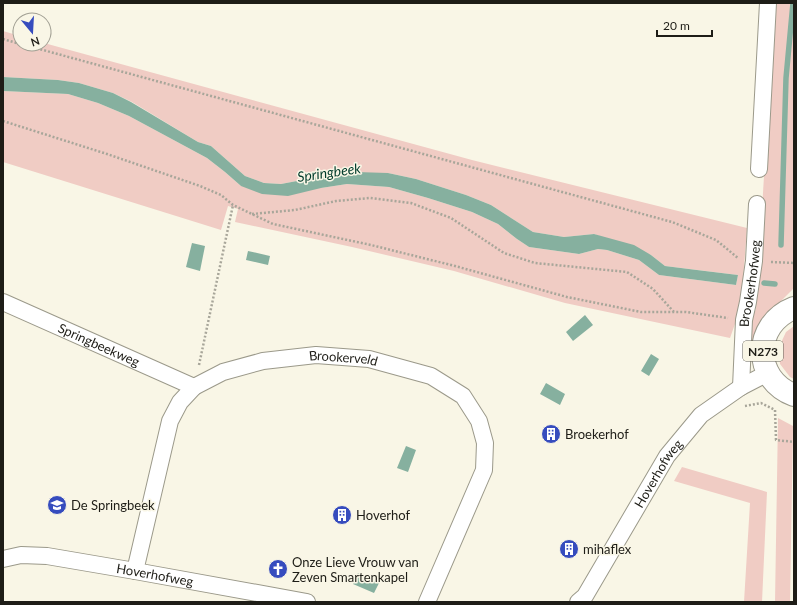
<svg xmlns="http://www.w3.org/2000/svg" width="797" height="605" viewBox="0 0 797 605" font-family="Lato,sans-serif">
<rect width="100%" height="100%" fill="#f9f6e6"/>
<!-- green -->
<path fill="#f0ccc4" d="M 776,3 L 794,3 L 794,280 L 793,289 L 779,303 L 765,320 L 749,356 L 750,321 L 756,309 L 772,43 Z
M 3,31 L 20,36 L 20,44 L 44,44 L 44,43 L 472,160 L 747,228 L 741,307 L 730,338 L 565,303 L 454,271 L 352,247 L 235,222 L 238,209 L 228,206 L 221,230 L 3,162 L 3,91 L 68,94 L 98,103 L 129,116 L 207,158 L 225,172 L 241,186 L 321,188 L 347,184 L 389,187 L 428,198 L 472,212 L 498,224 L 517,239 L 529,247 L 579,254 L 598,249 L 607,250 L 639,260 L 659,275 L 736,285 L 738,275 L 665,266 L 651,255 L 594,234 L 564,237 L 533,232 L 491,205 L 466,195 L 416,179 L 388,173 L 334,174 L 281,184 L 264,183 L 245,176 L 211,146 L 198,142 L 132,102 L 113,93 L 79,83 L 58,80 L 3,77 Z
M 794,326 L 794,379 L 790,377 L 780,364 L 779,347 L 786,332 Z
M 778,418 L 793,426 L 790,602 L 775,602 Z
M 682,467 L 767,492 L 762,602 L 744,602 L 750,503 L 674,481 Z"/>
<!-- water -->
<path fill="#86b09f" d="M 3,77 L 58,80 L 79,83 L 113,93 L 131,102 L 198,142 L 211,146 L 245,176 L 264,183 L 281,184 L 334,174 L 356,172 L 388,173 L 416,179 L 466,195 L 491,205 L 533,232 L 564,237 L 594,234 L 634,245 L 651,255 L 665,266 L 705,271 L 738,275 L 736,285 L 659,275 L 639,260 L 607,250 L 598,249 L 579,254 L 529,247 L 517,239 L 498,224 L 472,212 L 428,198 L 389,187 L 347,184 L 321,188 L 288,196 L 262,194 L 241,186 L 225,172 L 207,158 L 129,116 L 98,103 L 68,94 L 3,91 Z
M 192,243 L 205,246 L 200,271 L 186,267 Z
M 248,251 L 270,256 L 268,265 L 246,260 Z
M 585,315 L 593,325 L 573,341 L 566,332 Z
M 651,354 L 659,359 L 649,376 L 641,371 Z
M 546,383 L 565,394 L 560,405 L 540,394 Z
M 406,446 L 416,450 L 408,472 L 397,468 Z
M 358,573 L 379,583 L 374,593 L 353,584 Z"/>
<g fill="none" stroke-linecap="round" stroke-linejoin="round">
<!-- stream -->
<path stroke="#86b09f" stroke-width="5.5" d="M 781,245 L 786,78 L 793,3
M 764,283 L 775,284"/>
<!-- minor casing -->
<g stroke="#9b998a" stroke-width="18">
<g id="minor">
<path d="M 759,169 L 768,3"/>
<path id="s1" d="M 3,302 L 194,387"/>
<path id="s2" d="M 741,387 L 744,320 L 748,302 L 754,261 L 757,204"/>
<path id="s3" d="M 3,559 L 21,555 L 47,556 L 135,571 L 307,602"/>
<path id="s4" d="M 135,571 L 170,421 L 180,402 L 194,387 L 223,372 L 263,361 L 316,355 L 369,359 L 431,376 L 463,396 L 479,421 L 485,443 L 484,470 L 427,602"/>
<path id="s5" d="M 578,602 L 585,596 L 667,456 L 701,415 L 741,387 L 768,373"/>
</g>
</g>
<!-- primary casing -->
<g stroke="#9b998a" stroke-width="24">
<path id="primary" d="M 794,308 C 753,324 752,379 794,395"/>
</g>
<!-- path -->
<path stroke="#a8a69a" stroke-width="2.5" stroke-dasharray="2 2" stroke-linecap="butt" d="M 3,39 L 20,44
M 21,44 L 672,222 L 716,240 L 738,258
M 3,121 L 107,154 L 200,186 L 221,195 L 233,205 L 273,224 L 371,245 L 455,266 L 567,297 L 641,312 L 686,312 L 728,318
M 252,214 L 295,210 L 336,201 L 370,198 L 411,203 L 451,218 L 504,253 L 535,263 L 627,272 L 653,289 L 674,312
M 771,262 L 794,263
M 199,365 L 233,205
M 745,406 L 761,403 L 775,410 L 776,440 L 794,442"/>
<!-- minor -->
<use href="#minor" stroke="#fff" stroke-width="16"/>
<!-- primary -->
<use href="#primary" stroke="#fff" stroke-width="22"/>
</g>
<!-- icons -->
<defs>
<g id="building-disc" transform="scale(1)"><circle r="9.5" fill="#364cbe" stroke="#f9f6e6"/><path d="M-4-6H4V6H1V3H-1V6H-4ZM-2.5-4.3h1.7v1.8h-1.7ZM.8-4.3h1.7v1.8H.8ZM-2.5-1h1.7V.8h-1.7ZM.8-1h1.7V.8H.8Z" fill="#fff"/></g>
<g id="school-disc" transform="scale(1)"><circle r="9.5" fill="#364cbe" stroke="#f9f6e6"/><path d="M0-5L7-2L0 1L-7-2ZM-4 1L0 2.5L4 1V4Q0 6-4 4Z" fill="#fff"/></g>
<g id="church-disc" transform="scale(1)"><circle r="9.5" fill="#364cbe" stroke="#f9f6e6"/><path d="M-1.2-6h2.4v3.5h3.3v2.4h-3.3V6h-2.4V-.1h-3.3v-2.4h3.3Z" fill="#fff"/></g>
</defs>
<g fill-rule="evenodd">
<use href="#building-disc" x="551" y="434"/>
<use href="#school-disc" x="57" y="505"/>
<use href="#building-disc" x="342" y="515"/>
<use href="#building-disc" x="569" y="549"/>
<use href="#church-disc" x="278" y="569"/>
</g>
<g text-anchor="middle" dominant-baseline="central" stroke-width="3" stroke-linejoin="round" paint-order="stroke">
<!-- shield labels -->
<rect fill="#f9f6e6" stroke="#605e55" stroke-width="1" x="743" y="341" width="40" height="20" rx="3"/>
<g font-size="12" font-weight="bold" fill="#1e1d17">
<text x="763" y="351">N273</text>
</g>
<!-- street labels -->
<g font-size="13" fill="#1e1d17" stroke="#f9f6e6">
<text stroke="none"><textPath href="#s2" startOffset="104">Brookerhofweg</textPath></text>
<text stroke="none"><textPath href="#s1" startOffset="105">Springbeekweg</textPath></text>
<text stroke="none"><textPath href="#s4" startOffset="351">Brookerveld</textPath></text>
<text stroke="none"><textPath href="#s5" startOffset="152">Hoverhofweg</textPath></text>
<text stroke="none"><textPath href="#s3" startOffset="154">Hoverhofweg</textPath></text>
</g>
<!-- poi labels -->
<g font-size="13" fill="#1e1d17" stroke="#f9f6e6" text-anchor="start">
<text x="565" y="434">Broekerhof</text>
<text x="71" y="505">De Springbeek</text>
<text x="356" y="515">Hoverhof</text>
<text x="583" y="549">mihaflex</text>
<text x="292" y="562">Onze Lieve Vrouw van<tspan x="292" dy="15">Zeven Smartenkapel</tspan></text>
</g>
<!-- water labels -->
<g font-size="14" font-style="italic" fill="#003b2b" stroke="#f9f6e6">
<text transform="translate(329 172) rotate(-8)">Springbeek</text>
</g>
</g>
<!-- border -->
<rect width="797" height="605" fill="none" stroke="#1e1d17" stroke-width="8"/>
<!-- north arrow -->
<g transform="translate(32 32) rotate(162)"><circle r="19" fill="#f9f6e6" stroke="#a19f93"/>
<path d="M0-3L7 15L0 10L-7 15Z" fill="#364cbe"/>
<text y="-6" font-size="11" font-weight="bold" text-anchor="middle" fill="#1e1d17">N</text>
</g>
<!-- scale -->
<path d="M657 30v6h55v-6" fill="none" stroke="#1e1d17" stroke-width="2"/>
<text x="663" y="30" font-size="12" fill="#1e1d17" stroke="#f9f6e6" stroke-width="3" paint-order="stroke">20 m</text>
</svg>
